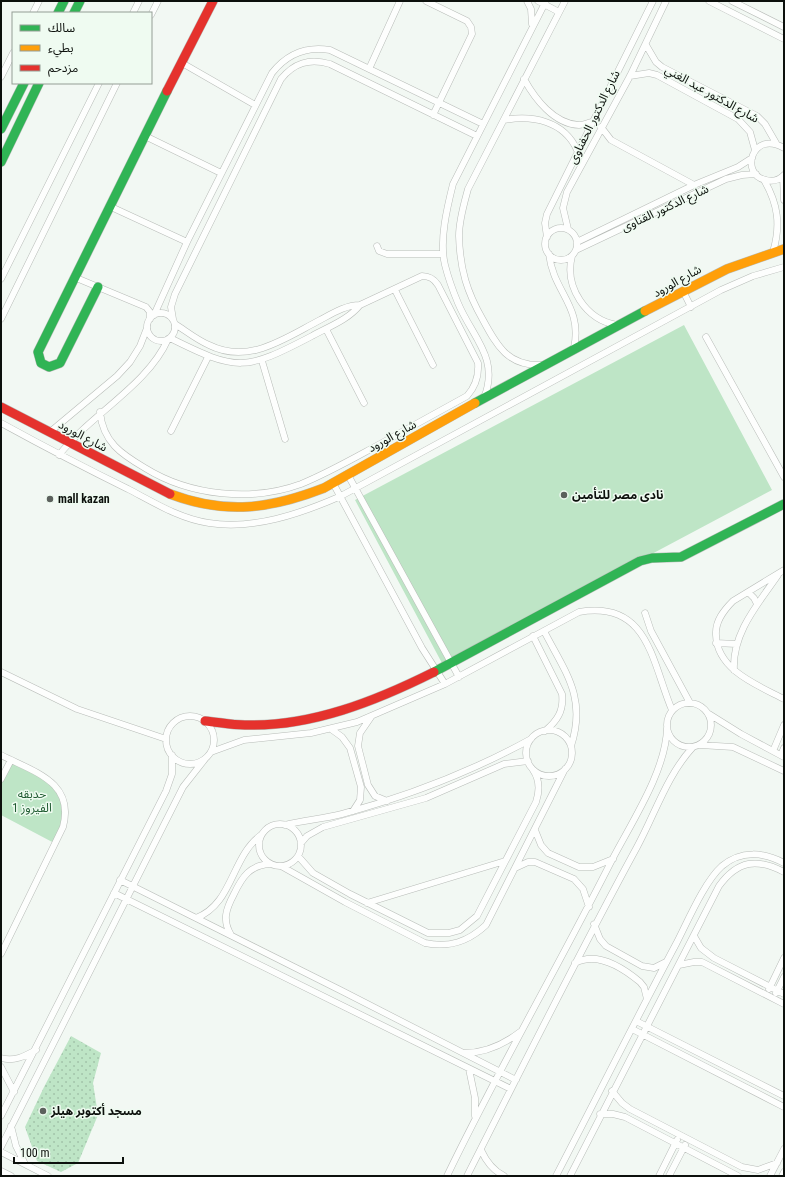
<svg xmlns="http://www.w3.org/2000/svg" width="785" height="1177" viewBox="0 0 785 1177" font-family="'Roboto Condensed','Noto Sans Arabic',sans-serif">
<defs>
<pattern id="garden-dots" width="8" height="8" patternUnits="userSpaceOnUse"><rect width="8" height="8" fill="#bee5c6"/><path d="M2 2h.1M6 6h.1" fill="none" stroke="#a2c3a9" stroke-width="1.8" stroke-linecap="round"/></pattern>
</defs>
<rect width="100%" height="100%" fill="#f2f8f3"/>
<!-- park -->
<path fill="#bee5c6" d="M 684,325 L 772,490 L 443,665 L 355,500 Z
M 11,760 L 59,789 L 67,814 L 56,844 L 1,815 L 1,779 Z"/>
<!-- garden -->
<path fill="url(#garden-dots)" d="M 71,1036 L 101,1053 L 93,1083 L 98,1115 L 78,1163 L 61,1172 L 37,1161 L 25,1127 L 44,1087 Z"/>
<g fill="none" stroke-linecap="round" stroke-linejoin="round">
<!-- street casing -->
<g stroke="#b8bcb8" stroke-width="7">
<path id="street" d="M 426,1 L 467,21 L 471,27 L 472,34 L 433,115
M 527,1 L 531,9 L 532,24
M 538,1 L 559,12
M 709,1 L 784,39
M 732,1 L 784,27
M 33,13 L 39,1
M 133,13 L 139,1
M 151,15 L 158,1
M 646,45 L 656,62 L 662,67 L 757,116 L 765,124 L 776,143
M 182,63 L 255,105
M 369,69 L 400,1
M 630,76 L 649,73 L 657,75 L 738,119 L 750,132 L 755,150
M 1,77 L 13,53
M 524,79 C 535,99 554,124 579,125 C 583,125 588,123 591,122
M 504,120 C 533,115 564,121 577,150
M 601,127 L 611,140 L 694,185
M 145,136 L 221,173
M 784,148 C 752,129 739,175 766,180 C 773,182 779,180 784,175
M 783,176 L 784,200
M 764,180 C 778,204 781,225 773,252
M 109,206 L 187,242
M545 244a16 16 0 1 1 32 0a16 16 0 1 1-32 0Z
M 568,229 L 563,208 L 567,192 L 630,76 L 666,1
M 547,237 L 545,223 L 547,214 L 653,1
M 577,242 L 694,185 L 738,167 L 752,158
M 377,246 L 379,251 L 387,254 L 443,254
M 576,250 L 726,179 L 742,175 L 756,174
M 549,254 C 553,292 583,306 574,348
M 572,256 C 564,287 586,320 617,325
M 74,277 L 146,307 L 150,312 L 150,319
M 1,279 L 99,83
M 395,290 L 433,365
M 683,291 L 691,307
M147 327a14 14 0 1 1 28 0a14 14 0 1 1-28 0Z
M 154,315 L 187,242 L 272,73 C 287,54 306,46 330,50 L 483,124
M 1,319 L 117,83
M 173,319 L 171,307 L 175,294 L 281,79 C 294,63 309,58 330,64 L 477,136
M 326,329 L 364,403
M 706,337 L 784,477
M 170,338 C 238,372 245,371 312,336 C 328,327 348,320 360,305
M 262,361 L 285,439
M 541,365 C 508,366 497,346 483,320 C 467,292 460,270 459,236 C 459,220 464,204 468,189 L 565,1
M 484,398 C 500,358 472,337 458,303 C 453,291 448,277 445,265 C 439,241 447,208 453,184 L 546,1
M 100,412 C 103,442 121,454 145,468 C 190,496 252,502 301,484 C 328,473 354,458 380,444 C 409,428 438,412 467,396 C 476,386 479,376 478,363 L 438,285 C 434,279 430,276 422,276 L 360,305 C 346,305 333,313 320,320 C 285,338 249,365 209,345 C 197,340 186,331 175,324
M 1,423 C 43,446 85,468 128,489 C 153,502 180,519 209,523 C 253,530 300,514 341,496 L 721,290 L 753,276 L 784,267
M 171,431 L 208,357
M 50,432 L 117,376 L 130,362 L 140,346 L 147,328
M 59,455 C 91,414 148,385 168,339
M 348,475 L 459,677
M 333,483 L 422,648 L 445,684
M 784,570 L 733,601 C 724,610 715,621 716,635 C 717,670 757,685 784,699
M 748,592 L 754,598 L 757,604
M 645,613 L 651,631 L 690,703
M 544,631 C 565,672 587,697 571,746
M 533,636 L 562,694 C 564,711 557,721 545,731
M 716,643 L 736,644
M 734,670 C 732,633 758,604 778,575
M 1,672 L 77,709 L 166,739
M667 725a22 22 0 1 1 44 0a22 22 0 1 1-44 0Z
M 709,714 L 741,734 L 784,757
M166 740a24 24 0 1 1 48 0a24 24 0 1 1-48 0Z
M 371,717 L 360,733 L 358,746 L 368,785 L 375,796 L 387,801
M 331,729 L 342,737 L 350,748 L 361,787 L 360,800 L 353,811
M526 753a23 23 0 1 1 46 0a23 23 0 1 1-46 0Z
M 700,745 L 733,747 L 784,771
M 773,751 L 784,725
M 211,752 L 244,740 L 311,733 L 357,722 L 445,684 L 579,612 C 649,600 652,663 672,710
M 1,755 C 34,772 75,782 63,827 L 1,954
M 781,755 L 784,748
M 1,779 L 11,760
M259 845a21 21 0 1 1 42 0a21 21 0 1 1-42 0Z
M 285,825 C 304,820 323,819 342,814 C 408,796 471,772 531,739
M 535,830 L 541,845 L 548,853 L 579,867 L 593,867 L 613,859
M 301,843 L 307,836 L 323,827 L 426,798 L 504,764 L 528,761
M 298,856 L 313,873 L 350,894 L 428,933 L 449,933 L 460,930 L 477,916 L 536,802 C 540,790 540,780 533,770
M 281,866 L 345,902 L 425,943 C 449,948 468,942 486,925 L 565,769
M 515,868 L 528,862 L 535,862 L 574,879 L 583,889 L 589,907
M 120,880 L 342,991 L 516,1080
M 114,893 L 511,1089
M 367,903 L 505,861
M 196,918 C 233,904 231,857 261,835
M 594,924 L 600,939 L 606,946 L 642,966 L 654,968 L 666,962
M 231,935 C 222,920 226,909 234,894 C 242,877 250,865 270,864
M 694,936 L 701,948 L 714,958 L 784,994
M 575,963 C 597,951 622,967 640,982 L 644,987 L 647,999
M 679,965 L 694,962 L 702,962 L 784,1004
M 769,989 L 784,958
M 776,993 L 784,977
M 636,1021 L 784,1096
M 632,1029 L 784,1107
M 464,1053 C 485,1053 503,1045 520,1032
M 1,1058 C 14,1062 25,1056 36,1050
M 1,1067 L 14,1092
M 469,1069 L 475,1098 L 475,1116
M 612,1091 L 622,1103 L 630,1109 L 742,1167 L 758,1170 L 777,1163
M 600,1114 L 613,1114 L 625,1117 L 738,1176
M 1,1116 L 166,791 L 172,774 L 172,755
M 11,1126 L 16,1146 L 25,1164
M 1,1147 L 183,787 L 205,759
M 481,1150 C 486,1161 492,1170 504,1176
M 1,1152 L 48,1176
M 1,1171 L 11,1176
M 447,1176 C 499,1068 559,965 613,858 C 633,820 666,770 667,728
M 467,1176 C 523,1066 578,955 637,847 C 655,814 667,775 693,747
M 556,1176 C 596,1099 635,1021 676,944 C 687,923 704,882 722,866 C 741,850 764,852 784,863
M 570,1176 L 719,886 C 738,860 757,858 784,872
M 659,1176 L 677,1140
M 669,1176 L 685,1145
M 770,1176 L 784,1149
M 782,1176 L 784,1172"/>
</g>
<!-- fast casing -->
<g stroke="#b8bcb8" stroke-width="10">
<path id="fast" d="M 58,13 L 64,1
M 74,13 L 80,1
M 1,129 L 24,83
M 1,162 L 39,83
M 98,287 L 60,363 L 49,367 L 41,363 L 38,352 L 167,91
M 475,403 L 645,311
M 434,672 L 640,561 L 652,558 L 681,557 L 784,504"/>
</g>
<!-- slow casing -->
<g stroke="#b8bcb8" stroke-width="10">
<path id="slow" d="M 645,311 L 727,269 L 784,249
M 170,494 C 226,515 270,509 324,488 L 475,403"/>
</g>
<!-- jam casing -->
<g stroke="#b8bcb8" stroke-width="10">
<path id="jam" d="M 167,91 L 213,1
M 1,407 L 170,494
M 205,721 C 218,722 231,725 245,725 C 311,727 376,701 434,672"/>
</g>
<!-- street -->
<use href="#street" stroke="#fdfefd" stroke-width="6"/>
<!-- fast -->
<use href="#fast" stroke="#30b455" stroke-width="9"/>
<!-- slow -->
<use href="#slow" stroke="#ff9f0a" stroke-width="9"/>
<!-- jam -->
<use href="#jam" stroke="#e5322d" stroke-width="9"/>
</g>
<!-- markers -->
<g fill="#5c615d" stroke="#effbf1" stroke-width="1.5">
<circle cx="564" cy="495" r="4"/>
<circle cx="50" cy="499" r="4"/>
<circle cx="43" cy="1111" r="4"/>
</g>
<g text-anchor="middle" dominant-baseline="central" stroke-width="3" stroke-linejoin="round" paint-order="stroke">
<!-- street labels -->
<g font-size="12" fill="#0c100c" stroke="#effbf1">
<text transform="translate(712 94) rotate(29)">شارع الدكتور عبد الغني</text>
<text transform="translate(594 117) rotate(-64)">شارع الدكتور الحفناوى</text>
<text transform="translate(665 208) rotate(-25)">شارع الدكتور القناوى</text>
<text transform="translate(677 281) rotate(-29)">شارع الورود</text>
<text transform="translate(83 436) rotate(28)">شارع الورود</text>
<text transform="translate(392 436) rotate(-29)">شارع الورود</text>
</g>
<!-- poi labels -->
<g font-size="12" font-weight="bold" fill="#0c100c" stroke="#effbf1" text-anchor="start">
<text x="572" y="495">نادى مصر للتأمين</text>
<text x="58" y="499">mall kazan</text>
<text x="51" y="1111">مسجد أكتوبر هيلز</text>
</g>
<!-- park labels -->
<g font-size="12" fill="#205b32" stroke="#effbf1">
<text x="32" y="794">حدبقه<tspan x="32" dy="14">الفيروز 1</tspan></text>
</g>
</g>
<!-- border -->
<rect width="785" height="1177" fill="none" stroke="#0c100c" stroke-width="4"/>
<!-- legend -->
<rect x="12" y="12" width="140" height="72" fill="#effbf1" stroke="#949d95"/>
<rect x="20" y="25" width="20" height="6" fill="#30b455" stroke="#949d95"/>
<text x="48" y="32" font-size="12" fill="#0c100c">سالك</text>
<rect x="20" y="45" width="20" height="6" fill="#ff9f0a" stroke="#949d95"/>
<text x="48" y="52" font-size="12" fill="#0c100c">بطيء</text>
<rect x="20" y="65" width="20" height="6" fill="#e5322d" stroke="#949d95"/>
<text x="48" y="72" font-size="12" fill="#0c100c">مزدحم</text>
<!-- scale -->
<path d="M14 1157v6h109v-6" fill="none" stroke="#0c100c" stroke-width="2"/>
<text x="20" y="1157" font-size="12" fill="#0c100c" stroke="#effbf1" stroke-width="3" paint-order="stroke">100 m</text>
</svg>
